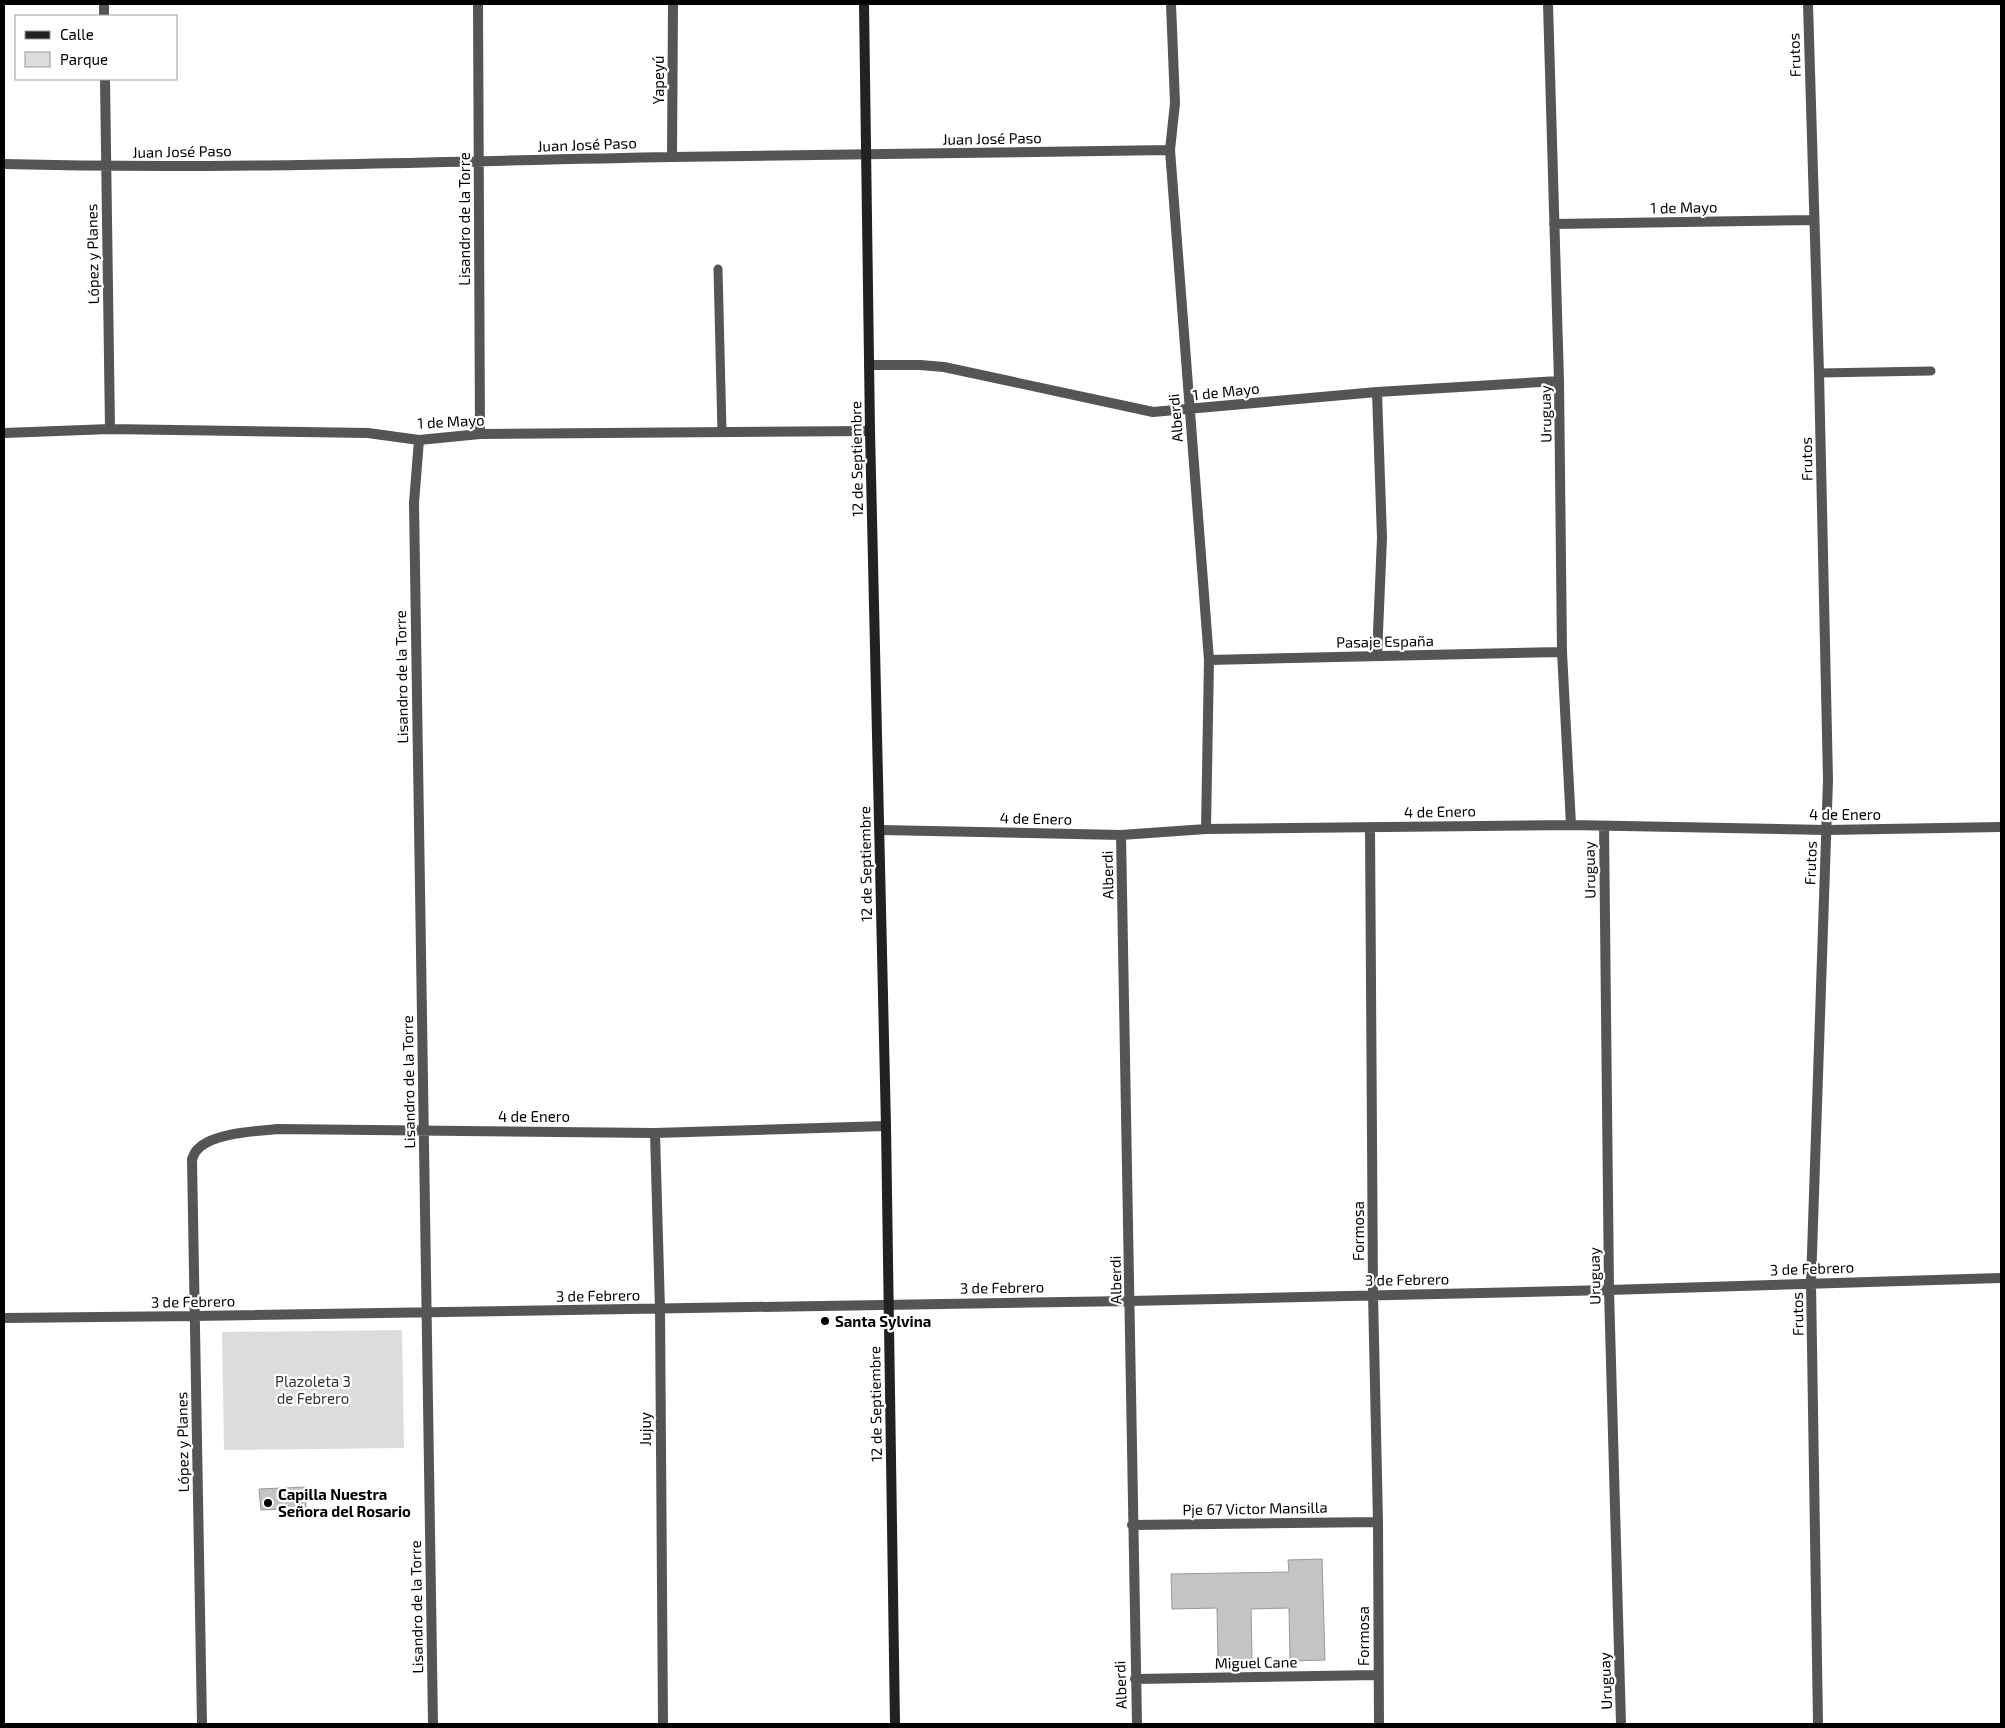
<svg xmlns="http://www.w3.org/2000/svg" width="2005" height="1728" viewBox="0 0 2005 1728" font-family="'Exo 2',sans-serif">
<rect width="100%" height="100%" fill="#fff"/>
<!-- green -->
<path fill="#dcdcdc" d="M 402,1330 L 404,1448 L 224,1450 L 222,1332 Z"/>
<!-- building -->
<path fill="#c4c4c4" stroke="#999" d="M 306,1487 L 306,1508 L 261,1510 L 259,1489 Z
M 1322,1559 L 1325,1660 L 1290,1661 L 1289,1608 L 1251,1609 L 1252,1659 L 1218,1660 L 1217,1608 L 1172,1609 L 1171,1574 L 1289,1572 L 1288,1560 Z"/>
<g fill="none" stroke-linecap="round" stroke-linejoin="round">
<!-- lane -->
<path stroke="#555" stroke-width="9" d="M 718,269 L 722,432
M 1819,373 L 1931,371"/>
<!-- street -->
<path stroke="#555" stroke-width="10" d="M 104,4 L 104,16
M 478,4 L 480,434
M 1171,4 L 1175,103 L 1170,150 L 1209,660 L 1206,829
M 1548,4 L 1559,381 L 1562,652 L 1571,825
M 1808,4 L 1819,373 L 1828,780 L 1811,1283 L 1818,1724
M 105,79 L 110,429
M 672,157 L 673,4
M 4,164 C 227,170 449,161 672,157 C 838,154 1004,153 1170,150
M 1554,224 L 1814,220
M 869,365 L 920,365 L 944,367 L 1153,412 L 1377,392 L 1559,381
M 1377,392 L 1382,538 L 1377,656
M 4,433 L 110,429 L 368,433 L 419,440 L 480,434 L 870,431
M 419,440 L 414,503 L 433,1724
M 1209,660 L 1562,652
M 1604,826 L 1609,1290 L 1621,1724
M 1370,827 L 1373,1294 L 1378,1522 L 1379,1724
M 880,830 L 1121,835 L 1206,829 L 1571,825 L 1826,830 L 2001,827
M 1121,835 L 1137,1724
M 655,1133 L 660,1309 L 663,1724
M 4,1318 L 194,1316 L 1130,1301 L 1609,1290 L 2001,1278
M 1132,1525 L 1378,1522
M 1135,1679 L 1378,1675
M 202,1724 L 192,1159 C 194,1155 195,1151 198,1149 C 213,1133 257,1131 278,1129 L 655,1133 L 886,1126"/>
<!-- secondary -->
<path stroke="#222" stroke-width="10" d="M 864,4 L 870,431 L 886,1126 L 895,1724"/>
</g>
<!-- markers -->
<g fill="#000" stroke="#fff" stroke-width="2">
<circle cx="825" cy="1321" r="5"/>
<circle cx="268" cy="1503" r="5"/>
</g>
<g text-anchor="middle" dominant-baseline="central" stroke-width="4.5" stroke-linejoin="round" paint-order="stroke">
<!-- street labels -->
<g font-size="15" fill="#000" stroke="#fff">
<text transform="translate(1794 55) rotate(-92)">Frutos</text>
<text transform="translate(658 80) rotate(-90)">Yapeyú</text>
<text transform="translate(992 138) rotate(-1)">Juan José Paso</text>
<text transform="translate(587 144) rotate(-2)">Juan José Paso</text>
<text transform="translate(182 151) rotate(-1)">Juan José Paso</text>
<text transform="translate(1684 207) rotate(-1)">1 de Mayo</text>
<text transform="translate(464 219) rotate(-90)">Lisandro de la Torre</text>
<text transform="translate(92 254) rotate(-91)">López y Planes</text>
<text transform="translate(1226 391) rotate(-6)">1 de Mayo</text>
<text transform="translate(1545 414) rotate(-91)">Uruguay</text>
<text transform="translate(1175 418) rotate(-95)">Alberdi</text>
<text transform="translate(451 421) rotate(-3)">1 de Mayo</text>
<text transform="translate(856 459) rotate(-91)">12 de Septiembre</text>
<text transform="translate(1806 459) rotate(-91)">Frutos</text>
<text transform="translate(1385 641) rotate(-1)">Pasaje España</text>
<text transform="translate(401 677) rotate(-91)">Lisandro de la Torre</text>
<text transform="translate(1440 811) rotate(-1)">4 de Enero</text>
<text x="1845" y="814">4 de Enero</text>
<text transform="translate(1036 818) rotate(1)">4 de Enero</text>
<text transform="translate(1810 863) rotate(-88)">Frutos</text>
<text transform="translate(865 864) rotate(-91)">12 de Septiembre</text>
<text transform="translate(1589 870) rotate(-91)">Uruguay</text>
<text transform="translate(1107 875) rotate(-91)">Alberdi</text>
<text transform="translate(408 1082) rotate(-91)">Lisandro de la Torre</text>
<text x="534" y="1116">4 de Enero</text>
<text transform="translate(1358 1231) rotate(-90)">Formosa</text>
<text transform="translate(1812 1268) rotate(-2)">3 de Febrero</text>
<text transform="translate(1594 1276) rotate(-91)">Uruguay</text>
<text transform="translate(1407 1279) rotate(-1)">3 de Febrero</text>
<text transform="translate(1115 1280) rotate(-91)">Alberdi</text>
<text transform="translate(1002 1287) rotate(-1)">3 de Febrero</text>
<text transform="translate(598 1295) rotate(-1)">3 de Febrero</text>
<text transform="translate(193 1301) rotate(-1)">3 de Febrero</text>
<text transform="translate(1797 1314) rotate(-91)">Frutos</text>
<text transform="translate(875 1404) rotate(-91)">12 de Septiembre</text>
<text transform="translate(645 1429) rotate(-90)">Jujuy</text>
<text transform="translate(182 1442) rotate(-91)">López y Planes</text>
<text transform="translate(1255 1508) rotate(-1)">Pje 67 Victor Mansilla</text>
<text transform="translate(416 1607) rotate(-91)">Lisandro de la Torre</text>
<text transform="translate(1363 1636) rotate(-90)">Formosa</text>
<text transform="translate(1256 1662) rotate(-1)">Miguel Cane</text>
<text transform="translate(1605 1681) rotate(-92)">Uruguay</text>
<text transform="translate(1120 1685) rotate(-92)">Alberdi</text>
</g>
<!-- poi labels -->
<g font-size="15" font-weight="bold" fill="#000" stroke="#fff" text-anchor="start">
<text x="835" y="1321">Santa Sylvina</text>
<text x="278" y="1494">Capilla Nuestra<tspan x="278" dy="17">Señora del Rosario</tspan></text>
</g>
<!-- park labels -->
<g font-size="15" fill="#333" stroke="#fff">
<text x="313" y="1381">Plazoleta 3<tspan x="313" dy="17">de Febrero</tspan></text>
</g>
</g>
<!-- border -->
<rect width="2005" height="1728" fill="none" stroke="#000000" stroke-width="10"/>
<!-- legend -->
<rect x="15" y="15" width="162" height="65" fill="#ffffff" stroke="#999999"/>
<rect x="25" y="31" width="25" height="8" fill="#222222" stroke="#999999"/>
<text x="60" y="40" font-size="15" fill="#000000">Calle</text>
<rect x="25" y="52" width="25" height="15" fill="#dcdcdc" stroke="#999999"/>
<text x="60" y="65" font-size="15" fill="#000000">Parque</text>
</svg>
